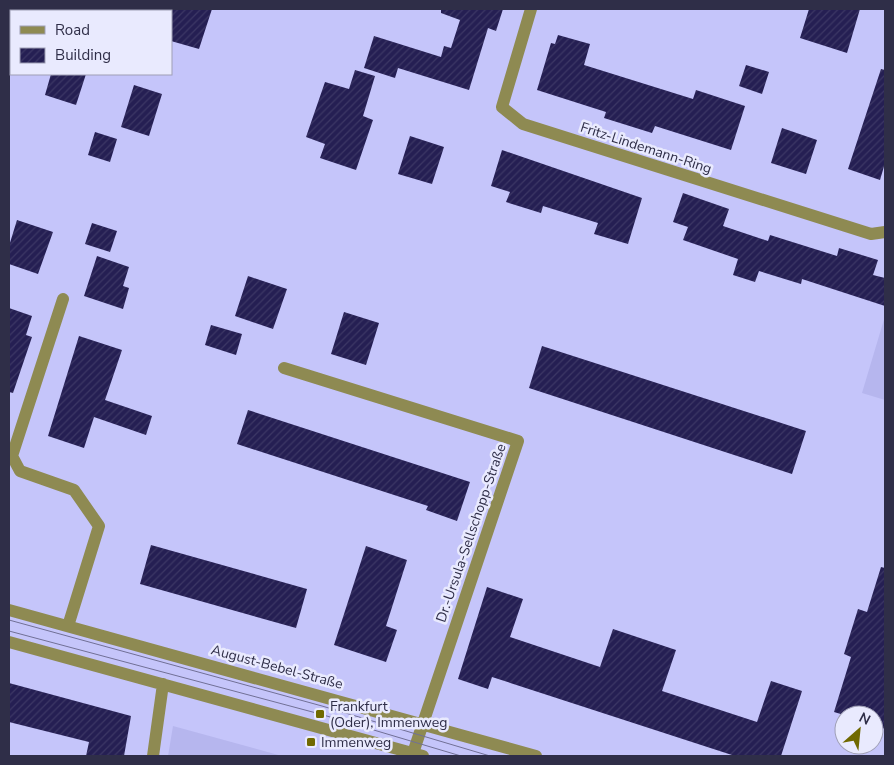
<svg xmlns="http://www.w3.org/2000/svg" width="894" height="765" viewBox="0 0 894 765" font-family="'Nunito Sans',sans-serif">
<defs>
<pattern id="building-hatch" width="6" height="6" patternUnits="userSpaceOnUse" patternTransform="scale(1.25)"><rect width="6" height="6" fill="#251f53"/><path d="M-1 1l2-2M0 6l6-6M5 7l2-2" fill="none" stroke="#3c3765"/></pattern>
</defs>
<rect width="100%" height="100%" fill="#c5c5fa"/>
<!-- built -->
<path fill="#b6b6ee" d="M 885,316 L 885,400 L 862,393 Z
M 173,726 L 282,756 L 168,756 Z"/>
<!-- building -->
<path fill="url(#building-hatch)" d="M 171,9 L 212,9 L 199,49 L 171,41 Z
M 441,9 L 503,9 L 496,31 L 488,28 L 469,90 L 398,68 L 395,78 L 364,68 L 374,36 L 441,57 L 444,46 L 451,48 L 460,20 L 441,13 Z
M 809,9 L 860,9 L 847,53 L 800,38 Z
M 558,35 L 590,44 L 584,65 L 693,99 L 696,90 L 745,106 L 731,150 L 655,126 L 652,133 L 604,118 L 606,112 L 537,90 L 551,43 L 555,44 Z
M 746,65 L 769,72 L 762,94 L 739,86 Z
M 881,69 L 885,70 L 885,163 L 880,180 L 848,169 Z
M 355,70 L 375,76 L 363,116 L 373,120 L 356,170 L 320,158 L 325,144 L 306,137 L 325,82 L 349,89 Z
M 51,74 L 86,74 L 76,105 L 45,95 Z
M 134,85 L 162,94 L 149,136 L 121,127 Z
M 782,128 L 817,140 L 806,174 L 771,163 Z
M 95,132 L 117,139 L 110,162 L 88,155 Z
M 410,136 L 444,147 L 432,184 L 398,174 Z
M 502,150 L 642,198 L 628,244 L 594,234 L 598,223 L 543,206 L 541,213 L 506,202 L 510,192 L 491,186 Z
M 683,193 L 729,209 L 723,226 L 768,241 L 770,235 L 837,256 L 839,248 L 878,260 L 873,275 L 885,278 L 885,306 L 802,279 L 801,284 L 759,271 L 755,282 L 733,275 L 738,259 L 683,240 L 688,227 L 673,222 Z
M 17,220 L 53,232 L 38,274 L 9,264 L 9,246 Z
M 92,223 L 117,231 L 110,252 L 85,244 Z
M 97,256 L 129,267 L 123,286 L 129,288 L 123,309 L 84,296 Z
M 248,276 L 287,289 L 273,329 L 235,316 Z
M 9,308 L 32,316 L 26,335 L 32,337 L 13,393 L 9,392 Z
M 344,312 L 379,323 L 366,365 L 331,354 Z
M 211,325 L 242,334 L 236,355 L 205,345 Z
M 79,336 L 122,350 L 105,400 L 152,416 L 146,435 L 94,417 L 84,448 L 48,436 Z
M 542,346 L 806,431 L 792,474 L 529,388 Z
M 248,410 L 470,482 L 457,521 L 426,510 L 428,506 L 237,444 Z
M 151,545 L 307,589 L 296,628 L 140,584 Z
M 366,546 L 407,560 L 386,626 L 397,630 L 386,662 L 334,645 Z
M 881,567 L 885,568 L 885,729 L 874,725 L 874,715 L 844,715 L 834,712 L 851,657 L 844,654 L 858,609 L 867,612 Z
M 487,587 L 523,599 L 510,637 L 600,667 L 613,629 L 676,650 L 662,691 L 757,722 L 771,681 L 802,691 L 781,756 L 735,756 L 492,677 L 488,689 L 458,679 Z
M 9,683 L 131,716 L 124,756 L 86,756 L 89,742 L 9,722 Z"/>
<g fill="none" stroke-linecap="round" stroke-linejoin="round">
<!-- minor -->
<path stroke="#8e8a52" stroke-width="12" d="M 531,9 L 502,107 L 523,124 L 871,234 L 885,232
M 63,299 L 12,456 L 20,471 L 74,490 L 99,526 L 68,626
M 284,368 L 518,441 L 413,753
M 9,610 L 536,756
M 9,642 L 423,756
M 153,756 L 163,684"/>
<!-- tram -->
<path stroke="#717096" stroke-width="1" d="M 9,620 L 322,706 L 490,756
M 9,631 L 320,714 L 461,756"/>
</g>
<!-- markers -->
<g fill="#706900" stroke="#e9eafe" stroke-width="2">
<rect x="315" y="709" width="10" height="10" rx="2.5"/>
<rect x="306" y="737" width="10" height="10" rx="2.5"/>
</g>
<g text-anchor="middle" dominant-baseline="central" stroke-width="5" stroke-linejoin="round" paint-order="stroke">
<!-- street labels -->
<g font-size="14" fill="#2f2e48" stroke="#e9eafe">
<text transform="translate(646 148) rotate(18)">Fritz-Lindemann-Ring</text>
<text transform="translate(471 533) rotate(-71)">Dr.-Ursula-Sellschopp-Straße</text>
<text transform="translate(277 667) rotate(15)">August-Bebel-Straße</text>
</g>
<!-- poi labels -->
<g font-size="14" fill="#2f2e48" stroke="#e9eafe" text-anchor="start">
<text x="330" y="706">Frankfurt<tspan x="330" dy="16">(Oder), Immenweg</tspan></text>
<text x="321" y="742">Immenweg</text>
</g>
</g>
<!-- border -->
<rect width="894" height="765" fill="none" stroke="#2f2e48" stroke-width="20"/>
<!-- legend -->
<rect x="10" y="10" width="162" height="65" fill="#e9eafe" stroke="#9f9fb5"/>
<rect x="20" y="26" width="25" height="8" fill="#8e8a52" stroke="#9f9fb5"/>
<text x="55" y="35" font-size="15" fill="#2f2e48">Road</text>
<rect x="20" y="48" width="25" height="15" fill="url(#building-hatch)" stroke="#9f9fb5"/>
<text x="55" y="60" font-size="15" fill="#2f2e48">Building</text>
<!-- north arrow -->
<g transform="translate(859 730) rotate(27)"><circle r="24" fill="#e9eafe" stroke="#9f9fb5"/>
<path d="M0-4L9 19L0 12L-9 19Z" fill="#706900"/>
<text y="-8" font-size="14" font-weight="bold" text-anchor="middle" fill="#2f2e48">N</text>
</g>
</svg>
